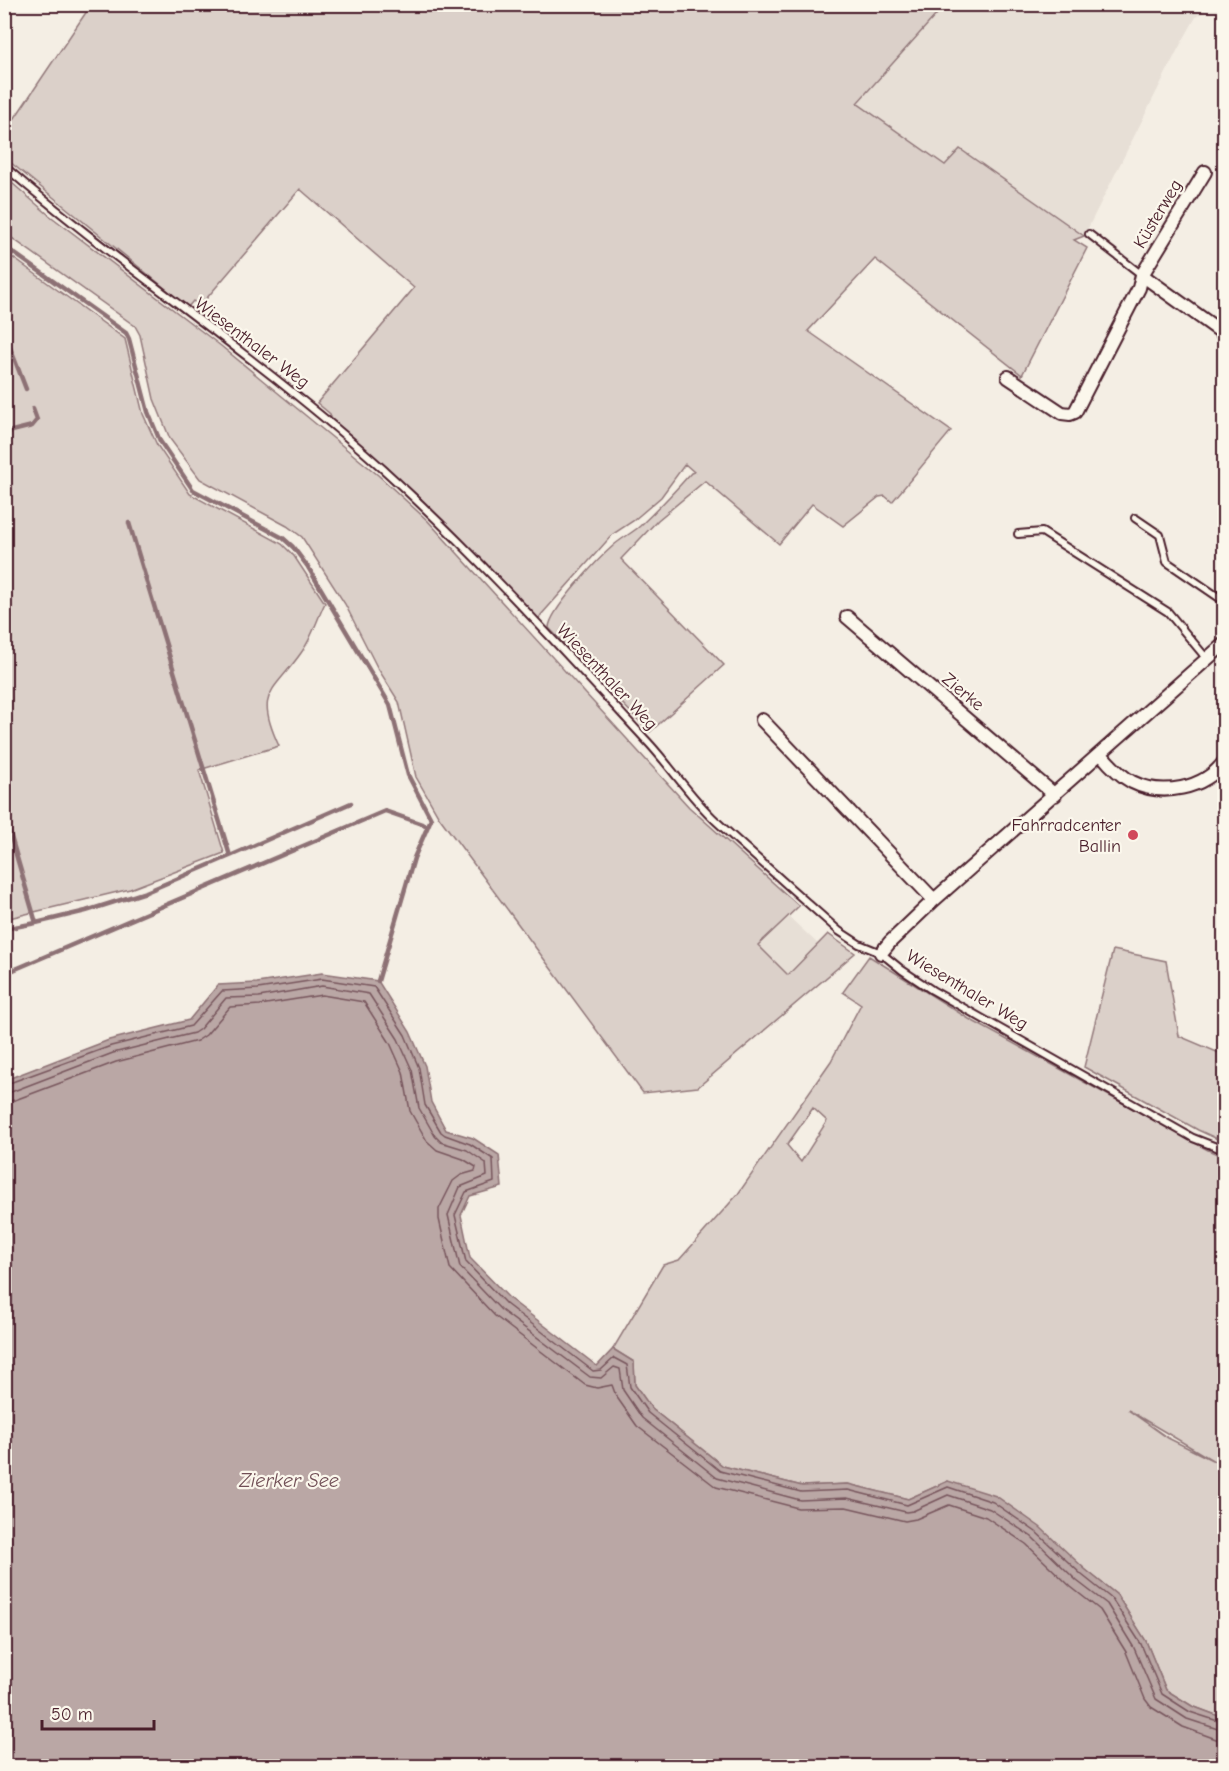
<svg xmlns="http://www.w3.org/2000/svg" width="1229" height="1771" viewBox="0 0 1229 1771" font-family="'Comic Neue',sans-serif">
<rect width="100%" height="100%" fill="#f4eee4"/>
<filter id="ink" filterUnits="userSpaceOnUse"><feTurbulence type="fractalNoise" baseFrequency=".0167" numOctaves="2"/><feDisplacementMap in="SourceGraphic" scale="12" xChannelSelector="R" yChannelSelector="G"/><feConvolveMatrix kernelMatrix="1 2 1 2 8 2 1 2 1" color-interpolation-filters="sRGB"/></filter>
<g filter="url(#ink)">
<!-- built -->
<path fill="#e7dfd6" d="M 945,5 L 1212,5 L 1196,17 L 1178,49 L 1084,236 L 961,149 L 945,166 L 857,103 Z
M 788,916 L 818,944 L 788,976 L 757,945 Z"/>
<!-- green -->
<path fill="#dbd0c9" stroke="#92787a" stroke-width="1.5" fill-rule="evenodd" d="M 91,5 L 945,5 L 857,103 L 945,165 L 960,149 L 1084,236 L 1074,240 L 1087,248 L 1022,375 L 875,259 L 808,331 L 951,431 L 892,502 L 885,496 L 879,497 L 843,526 L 812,504 L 779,544 L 705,481 L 658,520 L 621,559 L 724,665 L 650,732 L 549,628 C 549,611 599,558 614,545 C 622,538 632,533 640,526 C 658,509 675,491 691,473 L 694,472 L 685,464 L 661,497 L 633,521 L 613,534 L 541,615 L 537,622 L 458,535 L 415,493 L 327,419 L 331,417 L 329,413 L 317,403 L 414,288 L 300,189 L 200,306 L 193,301 L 188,307 L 5,158 L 4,134 Z
M 5,177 L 49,215 L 221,346 L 378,475 L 428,521 L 689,807 L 799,906 L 758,945 L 788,975 L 828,934 L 855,953 L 698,1087 L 643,1093 L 439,817 L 416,777 L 399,702 L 377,667 L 345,604 L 302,537 L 287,526 L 200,479 L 170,439 L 154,399 L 140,335 L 135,326 L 5,233 Z
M 5,252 L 125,339 L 143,414 L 157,445 L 190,494 L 282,544 L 294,556 L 325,603 C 317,619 312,639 301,653 C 272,694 254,692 279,746 L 199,770 L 224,853 L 130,889 L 5,919 Z
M 1113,950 L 1166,961 L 1179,1036 L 1224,1055 L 1224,1142 L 1198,1130 L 1084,1067 Z
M 869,956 L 969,1019 L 1208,1150 L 1224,1157 L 1224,1718 L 1192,1706 L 1166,1690 L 1146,1641 L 1117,1595 L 1086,1570 L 948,1481 L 908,1499 L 848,1484 L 802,1486 L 723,1466 L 652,1409 L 635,1385 L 634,1362 L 613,1349 L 663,1265 L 679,1260 L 738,1194 L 831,1061 L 861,1004 L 843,992 ZM 813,1108 L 827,1121 L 801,1162 L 787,1145 ZM 1128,1410 L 1214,1461 L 1168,1438 Z"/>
<!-- water -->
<path fill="#baa7a5" stroke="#8d7174" stroke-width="1.5" d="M 322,973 L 378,981 L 410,1032 L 425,1066 L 431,1102 L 446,1130 L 473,1138 L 499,1155 L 502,1187 L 470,1196 L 461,1215 L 470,1258 L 510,1299 L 597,1366 L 613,1349 L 634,1362 L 635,1385 L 652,1409 L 723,1466 L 802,1486 L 848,1484 L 908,1499 L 948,1481 L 996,1496 L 1040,1527 L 1086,1570 L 1117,1595 L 1146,1641 L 1166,1690 L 1192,1706 L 1224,1718 L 1224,1766 L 5,1766 L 5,1080 L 109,1040 L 189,1020 L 218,985 L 257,983 Z"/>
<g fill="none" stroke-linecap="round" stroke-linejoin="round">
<!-- shore -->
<path stroke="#77555c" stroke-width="1.5" d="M 4,1085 L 111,1046 L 191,1026 L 222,991 L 258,989 L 322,979 L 374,987 L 405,1035 L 419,1068 L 425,1105 L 441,1132 L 445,1135 L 470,1144 L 493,1159 L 494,1182 L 466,1192 L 455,1215 L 466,1262 L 506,1304 L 593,1371 L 601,1370 L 614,1358 L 627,1365 L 630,1387 L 648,1413 L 720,1471 L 801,1492 L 848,1490 L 907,1505 L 948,1487 L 993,1502 L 1036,1532 L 1082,1575 L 1112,1599 L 1141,1644 L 1162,1694 L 1190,1712 L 1224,1723
M 4,1093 L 11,1092 L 113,1053 L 194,1033 L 200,1029 L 226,998 L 259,997 L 322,986 L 369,994 L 398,1039 L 412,1070 L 419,1108 L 435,1136 L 441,1142 L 467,1150 L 486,1163 L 487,1176 L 460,1187 L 448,1215 L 460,1267 L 501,1310 L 590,1377 L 601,1378 L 614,1367 L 620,1369 L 623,1390 L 642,1418 L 717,1478 L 800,1500 L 847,1498 L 906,1512 L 913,1511 L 948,1495 L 990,1509 L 1032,1537 L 1077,1581 L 1107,1604 L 1134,1648 L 1156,1699 L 1187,1719 L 1224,1731
M 4,1102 L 15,1100 L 116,1062 L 197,1041 L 206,1035 L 230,1007 L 260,1005 L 322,995 L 364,1002 L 390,1043 L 403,1072 L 410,1111 L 427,1141 L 437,1150 L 463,1159 L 476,1167 L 475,1171 L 461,1175 L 453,1181 L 439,1209 L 439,1219 L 450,1268 L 495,1316 L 585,1385 L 597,1388 L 612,1385 L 616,1396 L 637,1426 L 716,1487 L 798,1508 L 846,1507 L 905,1521 L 916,1519 L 949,1505 L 986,1517 L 1026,1544 L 1071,1587 L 1100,1610 L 1126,1652 L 1145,1699 L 1151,1707 L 1183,1727 L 1216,1739 L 1224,1740"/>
<!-- stream -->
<path stroke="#8d7174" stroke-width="4.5" d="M 4,246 L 126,333 L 129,339 L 148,412 L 160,441 L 193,490 L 283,538 L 293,547 L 308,567 L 390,705 L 408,775 L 431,819 L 414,858 L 378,981
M 4,332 L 26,389
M 4,433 L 32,426 L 37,420 L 33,409
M 4,813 L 36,923 L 4,929
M 230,856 L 351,803
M 36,923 L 86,911 L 146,892 L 230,856 L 129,523
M 4,974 L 385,811 L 428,826"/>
<!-- service casing -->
<g stroke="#4a1f2b" stroke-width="10">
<path id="service" d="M 4,166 C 127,272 263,360 383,469 C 475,553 560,647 645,739 C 670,765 689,796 716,821 C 756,858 798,894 839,931 L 859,944 L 881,953 L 902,970 L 932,990 L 1193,1138 L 1224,1150
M 1089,234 L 1142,275
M 1135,518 L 1160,535 L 1167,562 L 1224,601
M 1018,534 L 1042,532 L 1168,612 L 1207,659"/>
</g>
<!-- minor casing -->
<g stroke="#4a1f2b" stroke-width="16">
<path id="minor" d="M 1142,275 L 1205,172
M 1008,377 L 1062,413 L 1070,414 L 1075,412 L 1139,288 L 1142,275 L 1224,334
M 847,617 L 1055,795
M 762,720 L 934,900
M 1101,754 C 1110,765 1119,775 1132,782 C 1162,797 1204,789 1224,762
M 881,953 L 890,942 L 934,900 L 1224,644"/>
</g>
<!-- service -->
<use href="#service" stroke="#fbf7ec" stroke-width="6"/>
<!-- minor -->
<use href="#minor" stroke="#fbf7ec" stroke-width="12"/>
</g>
</g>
<!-- markers -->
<circle fill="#d1495b" stroke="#fbf7ec" stroke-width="2" cx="1133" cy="835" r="6"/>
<g text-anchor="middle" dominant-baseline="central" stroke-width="4.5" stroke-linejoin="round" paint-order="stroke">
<!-- street labels -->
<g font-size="18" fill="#4a1f2b" stroke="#fbf7ec">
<text transform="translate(1158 214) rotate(-59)">Küsterweg</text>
<text transform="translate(252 343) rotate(37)">Wiesenthaler Weg</text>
<text transform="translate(607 677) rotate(47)">Wiesenthaler Weg</text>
<text transform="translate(963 692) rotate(40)">Zierke</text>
<text transform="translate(967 990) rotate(31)">Wiesenthaler Weg</text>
</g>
<!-- poi labels -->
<g font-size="18" fill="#4a1f2b" stroke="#fbf7ec" text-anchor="end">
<text x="1121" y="825">Fahrradcenter<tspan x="1121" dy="21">Ballin</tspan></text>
</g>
<!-- water labels -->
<g font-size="20" font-style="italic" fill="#714f56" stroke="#fbf7ec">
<text x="289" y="1480">Zierker See</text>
</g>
</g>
<!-- margin -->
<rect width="1229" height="1771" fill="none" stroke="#fbf7ec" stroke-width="24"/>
<rect x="12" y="12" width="1205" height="1747" fill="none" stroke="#4a1f2b" stroke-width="2" filter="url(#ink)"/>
<!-- scale -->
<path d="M42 1720v9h112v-9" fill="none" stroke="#4a1f2b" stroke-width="3"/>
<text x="51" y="1720" font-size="18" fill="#4a1f2b" stroke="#fbf7ec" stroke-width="4.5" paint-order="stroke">50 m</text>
</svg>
